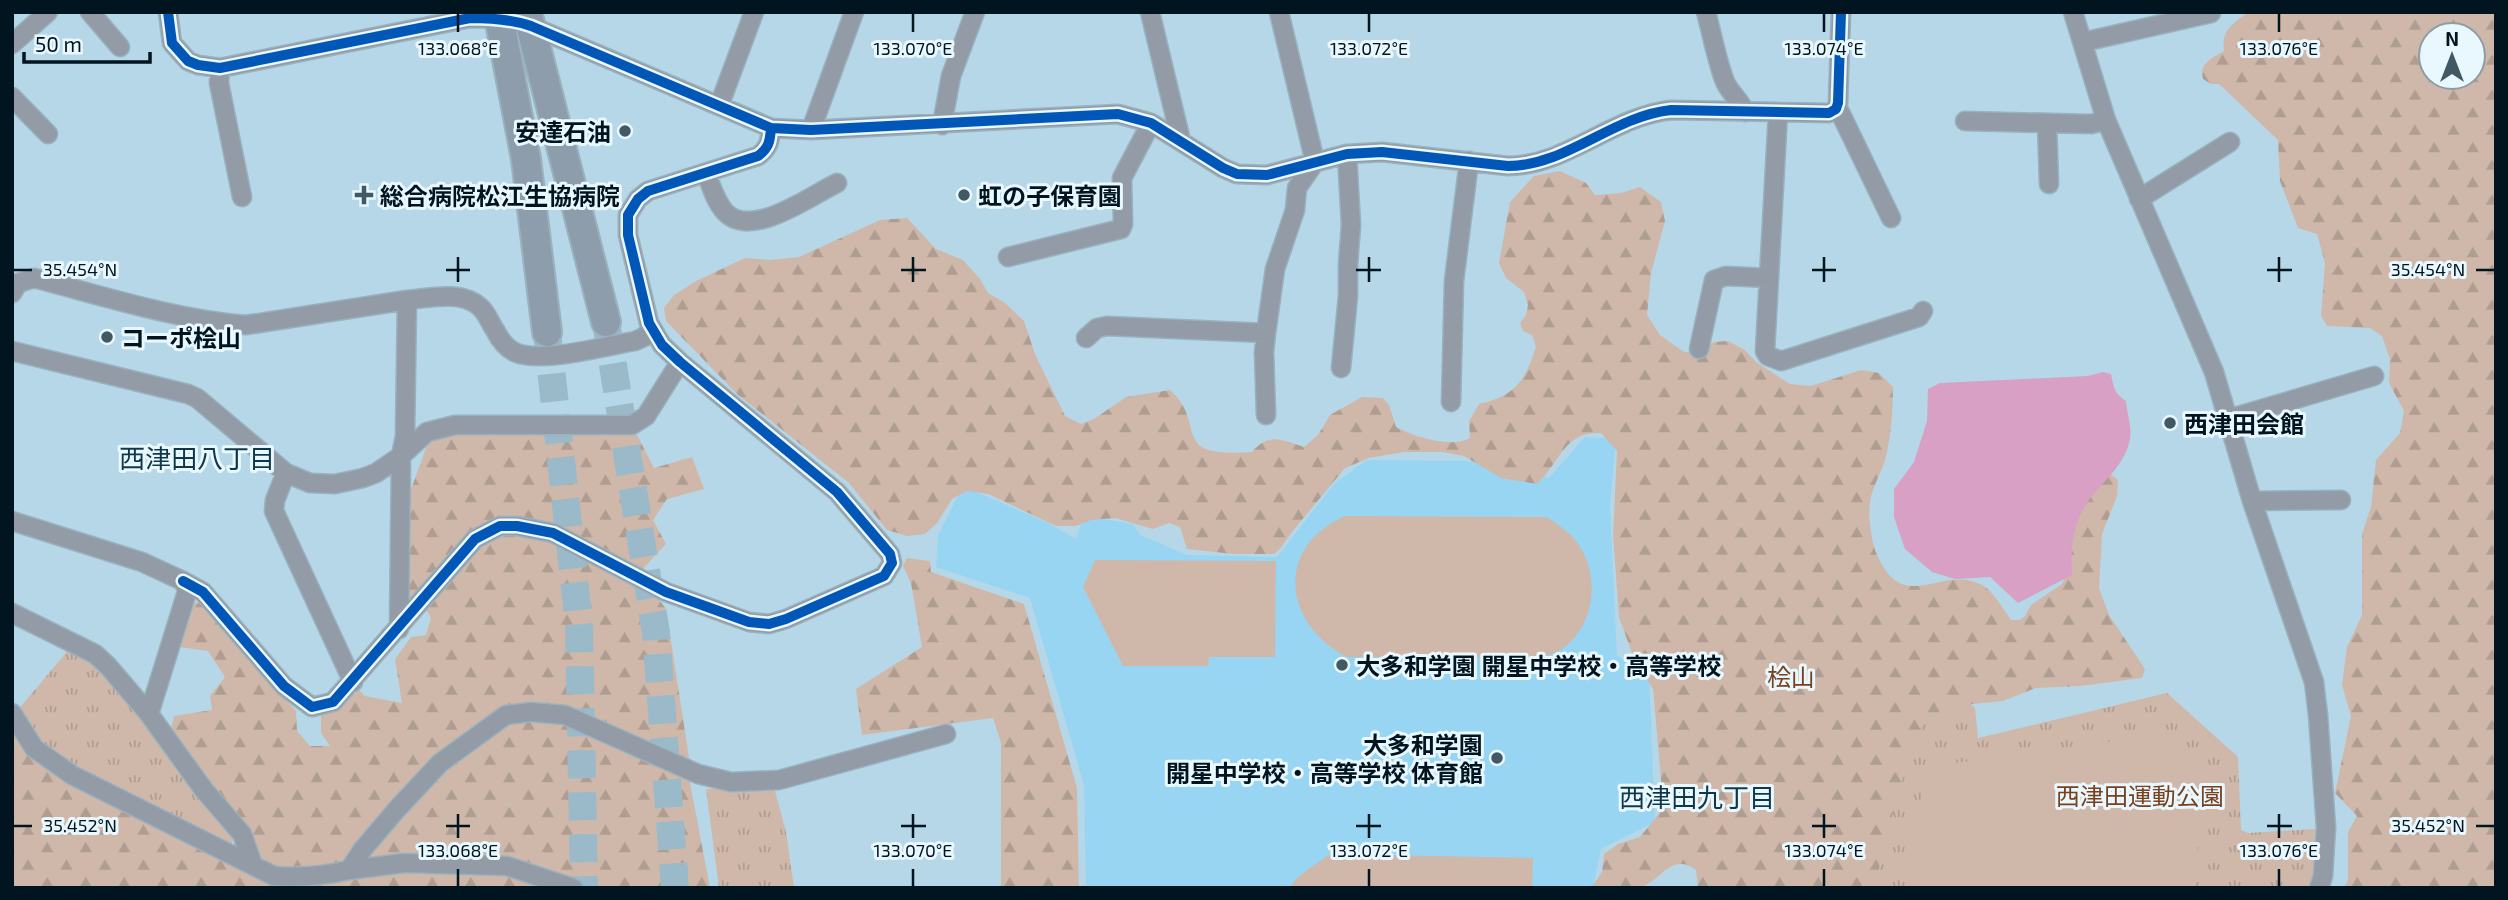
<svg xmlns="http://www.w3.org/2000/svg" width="2508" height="900" viewBox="0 0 2508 900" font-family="'Exo 2','Noto Sans JP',sans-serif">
<defs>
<pattern id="grass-tufts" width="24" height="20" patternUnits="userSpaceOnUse" patternTransform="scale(1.75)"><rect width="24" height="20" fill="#cfb8a9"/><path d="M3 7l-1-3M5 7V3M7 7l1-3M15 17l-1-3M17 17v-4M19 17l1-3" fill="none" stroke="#b09d91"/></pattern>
<pattern id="forest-firs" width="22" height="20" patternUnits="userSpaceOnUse" patternTransform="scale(1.75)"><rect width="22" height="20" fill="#cfb8a9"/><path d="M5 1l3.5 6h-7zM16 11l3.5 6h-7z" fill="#b09d91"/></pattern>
</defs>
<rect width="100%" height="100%" fill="#b6d7e7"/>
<!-- built -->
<path fill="#97d5f3" d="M 1585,437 L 1616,439 L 1610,504 L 1617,656 L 1649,674 L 1655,822 L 1601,849 L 1593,888 L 1086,888 L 1084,785 L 1030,598 L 936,567 L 938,535 L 963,486 L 1048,523 L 1076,539 L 1084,516 L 1133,524 L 1140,535 L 1187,555 L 1277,557 L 1334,484 L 1367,460 L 1467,461 L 1549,478 Z"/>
<!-- grass -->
<path fill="url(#grass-tufts)" d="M 70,648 L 96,663 L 132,704 L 233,838 L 232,845 L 227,846 L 149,809 L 46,750 L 17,711 Z
M 2167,693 L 2238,757 L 2241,830 L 2248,833 L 2315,829 L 2313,874 L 2309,888 L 1851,888 L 1910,729 L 1960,695 L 1975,708 L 1978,738 Z
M 774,787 L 786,832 L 794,888 L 719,888 L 706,789 Z"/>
<!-- forest -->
<path fill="url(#forest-firs)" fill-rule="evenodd" d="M 2249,12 L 2496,12 L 2496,888 L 2344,888 L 2348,880 L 2348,832 L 2357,816 L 2335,793 L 2351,716 L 2342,685 L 2347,647 L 2362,615 L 2362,534 L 2371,507 L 2376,460 L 2400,433 L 2404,411 L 2389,383 L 2390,359 L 2382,336 L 2370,328 L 2327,326 L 2321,316 L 2325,263 L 2317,234 L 2298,228 L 2280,181 L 2278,140 L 2219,84 L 2211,84 L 2203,79 C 2199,63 2212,58 2224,51 C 2221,30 2233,23 2249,12 ZM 2431,35 L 2473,35 L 2473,77 L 2431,77 Z
M 1560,171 L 1586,183 L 1595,195 L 1621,193 L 1640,187 L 1661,202 L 1665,221 L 1651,273 L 1647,315 L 1660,335 L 1684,352 L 1698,352 L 1714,342 L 1728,341 L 1745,350 L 1756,362 L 1790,384 L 1811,386 L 1861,370 L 1879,373 L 1893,387 C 1893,411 1891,434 1886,457 C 1882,472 1872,487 1870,502 C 1868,518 1871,540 1877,555 C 1904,616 1941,565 1980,584 C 1993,590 2003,609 2011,620 L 2020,620 L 2025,616 L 2031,605 L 2062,584 L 2067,572 L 2069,533 L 2084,501 L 2109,473 L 2118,480 L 2117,496 L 2102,534 L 2099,588 L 2109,615 L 2145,669 L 2142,678 L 2080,686 L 2036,688 L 2003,701 L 1963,705 L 1930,718 L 1917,731 L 1894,809 L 1874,888 L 1698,888 L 1696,870 C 1672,852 1661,880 1642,887 C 1632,891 1603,888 1591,888 L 1602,872 L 1604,854 L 1618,844 L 1640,837 L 1661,811 L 1662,790 L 1653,689 L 1633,656 L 1619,617 L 1613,535 L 1617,451 L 1601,433 C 1564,431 1561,461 1537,484 L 1501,478 L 1464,456 L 1442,452 L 1404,452 L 1369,458 L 1345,468 L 1292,532 L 1280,549 L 1274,554 L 1233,554 L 1187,549 L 1180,527 L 1169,523 L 1153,529 L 1115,518 L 1091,520 L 1076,526 L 1056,526 L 988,494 L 967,491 L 952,499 L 937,523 L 925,534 L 907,536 L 887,530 L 849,483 L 737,394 L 666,321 L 664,308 L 674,295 L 696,281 L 745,258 L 770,260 L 799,257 L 880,220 L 907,218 L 936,249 L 963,260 L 980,279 L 988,293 L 1005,303 L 1024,321 L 1035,354 L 1065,416 L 1081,424 L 1094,419 L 1126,397 L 1170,390 C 1209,425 1166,458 1252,452 C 1269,432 1282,440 1304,447 L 1318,435 L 1330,415 L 1362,397 L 1383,398 L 1389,405 L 1396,427 C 1413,436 1452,449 1470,438 L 1469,421 L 1479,404 C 1516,396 1525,380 1536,347 L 1532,335 L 1523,331 L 1520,323 L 1526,315 L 1528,305 L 1524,292 L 1506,278 L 1499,263 L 1510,202 L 1534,176 Z
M 452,430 L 602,431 L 636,433 L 654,468 L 692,457 L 704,489 L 667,499 L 653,520 L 666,544 L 639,573 L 666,609 L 690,764 L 690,783 L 710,888 L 598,888 L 516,859 L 421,857 L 362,859 L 326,869 L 276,869 L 261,860 L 247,830 L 213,790 L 170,733 L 174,716 L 212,710 L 210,696 L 225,677 L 208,651 L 180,647 L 192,602 L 208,605 L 223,631 L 296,711 L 297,731 L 310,746 L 330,746 L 321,733 L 321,712 L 356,687 L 365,696 L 402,703 L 395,659 L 411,637 L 426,635 L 431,618 L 419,596 L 404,598 L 409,495 L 430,437 Z
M 907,558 L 930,561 L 931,572 L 1024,604 L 1077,788 L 1079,888 L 1001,888 L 1001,743 L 993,718 L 862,735 L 856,689 L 922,647 L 911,583 L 903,566 Z
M 12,720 L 68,777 L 184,842 L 250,875 L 274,882 L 328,884 L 336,879 L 383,871 L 507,870 L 561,888 L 12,888 Z"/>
<!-- pitch -->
<path fill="#cfb8a9" d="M 1345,516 L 1547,517 C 1557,524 1568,531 1576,541 C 1601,573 1596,625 1562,649 C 1555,654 1545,656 1536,658 L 1347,657 C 1283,624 1274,547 1345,516 Z
M 1095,560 L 1276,561 L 1275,657 L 1209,657 L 1208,666 L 1123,666 L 1083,587 Z
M 2157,735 C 2182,738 2195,746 2201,772 L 2196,888 L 1907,888 C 1904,842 1914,803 1941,765 Z
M 1330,854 L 1533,858 L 1532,888 L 1289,888 L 1299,876 Z"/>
<!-- water -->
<path fill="#d7a0c4" d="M 2103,372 L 2111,374 C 2114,388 2114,393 2126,401 C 2127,413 2132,428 2130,439 C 2125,464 2106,479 2091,497 C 2073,521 2070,546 2072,575 L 2018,603 L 1990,577 L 1955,579 L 1932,572 L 1905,549 L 1894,517 L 1894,489 L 1914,462 L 1927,421 L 1928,389 L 1940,383 L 2088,376 Z"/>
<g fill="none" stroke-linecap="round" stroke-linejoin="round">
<!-- primary-tunnel -->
<path stroke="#9bbac9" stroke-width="28" stroke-dasharray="28 14" stroke-linecap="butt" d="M 606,322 L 656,633 L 675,888
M 547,332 L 579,625 L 584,888"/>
<!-- minor casing -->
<g stroke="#99b2bf" stroke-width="21">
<path id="minor" d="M 90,12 L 120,47
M 168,12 L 172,43 L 188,61 L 198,65 L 220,68 L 470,18 C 491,18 511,19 531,26 L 771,128 L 811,130 L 1118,114 L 1151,123 L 1223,168 L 1237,174 L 1267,175 L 1347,154 L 1382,152 L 1508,166 C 1566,166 1613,116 1671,110 L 1829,113 L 1836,109 L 1838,103 L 1841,12
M 1150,12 L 1181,141
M 1706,12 C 1712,34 1716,57 1724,79 C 1728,92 1740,99 1745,112
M 2073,12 L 2106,120 L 2214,372 L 2252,501 L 2314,682 L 2318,715 L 2326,827 L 2323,876 L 2319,888
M 2083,42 L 2211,13
M 12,44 L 48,12
M 220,68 L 219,83 L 242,197
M 12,97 L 48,134
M 719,106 L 754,12
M 1837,106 L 1891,218
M 1778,112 L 1765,351 L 1768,356 L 1781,361 L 1919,317 L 1923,311
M 1965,121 L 2091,124 L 2106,120
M 2047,123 L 2049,184
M 942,125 L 951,76 L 975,12
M 811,130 L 854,12
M 706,173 C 711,185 715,201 725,212 C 751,240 810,196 837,183
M 2139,199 L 2230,142
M 1008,257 L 1121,229 L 1123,224 L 1122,178 L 1151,123
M 12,293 L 18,283 L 34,278 C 103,296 174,319 246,325 L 407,300
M 1266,333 L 1264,352 L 1266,415
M 1086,338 L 1097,328 L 1107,326 L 1266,333 L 1275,269 L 1295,210 L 1297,188 L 1315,162 L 1279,12
M 1699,349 L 1714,280 L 1726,276 L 1769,278
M 12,351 L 188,394 L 197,398 L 286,473 L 310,483 L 335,484 L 363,478 L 376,473 L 401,456 L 405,436 L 407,300 C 429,298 462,290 480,307 C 487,313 490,323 495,330 C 500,340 506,349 517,353 C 542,363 606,346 635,341 L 644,337 L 651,329
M 1341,368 L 1348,296 L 1348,265 L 1351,225 L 1347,154
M 1451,402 L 1454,281 L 1469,161
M 2228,419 L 2374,376
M 286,473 L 275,500 L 274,511 L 353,682
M 2252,501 L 2341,500
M 12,521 L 142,562 L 183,581 L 187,590 L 186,595 L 149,714
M 183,581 L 203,592 L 284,686 L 312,707 L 333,702 L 475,539 L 500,526 L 517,526 L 553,533 L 666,592 L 749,622 L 769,624 L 786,619 L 884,576 L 892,563 L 890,554 L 837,492 L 680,362 L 662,345 L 649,323 L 628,235 L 628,215 L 638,199 L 648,191 L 758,156 C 769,148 770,141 771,128
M 12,613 L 95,654 L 108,666 L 149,714 L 204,790 L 242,834 L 253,865
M 399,629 L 401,456 L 427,432 L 455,425 L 632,425 L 646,416 L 680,362
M 12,713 L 34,748 L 72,775 L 274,876 C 300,878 323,876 349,870 L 363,849 L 398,808 L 440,763 L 506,715 L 531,712 L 565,715 L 698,774 L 731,782 L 779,780 L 946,734
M 349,870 L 404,863 L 507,866 L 573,888"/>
</g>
<!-- primary casing -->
<g stroke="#99b2bf" stroke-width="32">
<path id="primary" d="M 498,12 L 526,159 L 547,332
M 527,12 L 606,322"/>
</g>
<!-- minor -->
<use href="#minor" stroke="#929ba6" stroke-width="18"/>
<!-- primary -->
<use href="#primary" stroke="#8e9dab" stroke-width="28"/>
<!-- cycleway casing -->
<g stroke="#e9f7ff" stroke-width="15">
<path id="cycleway" d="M 168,12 L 172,43 L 188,61 L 198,65 L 220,68 L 470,18 C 491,18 511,19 531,26 L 771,128 L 811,130 L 1118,114 L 1151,123 L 1223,168 L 1237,174 L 1267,175 L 1347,154 L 1382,152 L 1508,166 C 1566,166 1613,116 1671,110 L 1829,113 L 1836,109 L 1838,103 L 1841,12
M 183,581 L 203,592 L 284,686 L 312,707 L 333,702 L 475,539 L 500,526 L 517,526 L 553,533 L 666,592 L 749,622 L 769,624 L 786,619 L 884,576 L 892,563 L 890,554 L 837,492 L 680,362 L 662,345 L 649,323 L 628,235 L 628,215 L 638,199 L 648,191 L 758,156 C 769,148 770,141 771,128"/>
</g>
<!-- cycleway -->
<use href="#cycleway" stroke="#0057b8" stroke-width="10"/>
</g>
<!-- ticks -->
<path fill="none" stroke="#00151f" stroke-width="2.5" d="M 458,14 L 458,32M 913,14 L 913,32M 1369,14 L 1369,32M 1824,14 L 1824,32M 2279,14 L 2279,32M 458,257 L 458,282M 913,257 L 913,282M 1369,257 L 1369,282M 1824,257 L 1824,282M 2279,257 L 2279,282M 14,270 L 32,270M 446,270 L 470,270M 901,270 L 926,270M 1356,270 L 1381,270M 1812,270 L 1836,270M 2267,270 L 2292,270M 2476,270 L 2494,270M 458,814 L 458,838M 913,814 L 913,838M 1369,814 L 1369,838M 1824,814 L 1824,838M 2279,814 L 2279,838M 14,826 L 32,826M 446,826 L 470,826M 901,826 L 926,826M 1356,826 L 1381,826M 1812,826 L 1836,826M 2267,826 L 2292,826M 2476,826 L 2494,826M 458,869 L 458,886M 913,869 L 913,886M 1369,869 L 1369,886M 1824,869 L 1824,886M 2279,869 L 2279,886"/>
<!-- markers -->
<g fill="#405965" stroke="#e9f7ff" stroke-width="2.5">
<circle cx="625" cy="131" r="7"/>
<path d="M360.5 184.5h7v7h7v7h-7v7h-7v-7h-7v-7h7z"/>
<circle cx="964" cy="195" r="7"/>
<circle cx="107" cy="337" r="7"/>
<circle cx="2170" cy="423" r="7"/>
<circle cx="1342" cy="665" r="7"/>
<circle cx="1497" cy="758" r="7"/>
</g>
<g text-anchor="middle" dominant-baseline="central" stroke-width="6" stroke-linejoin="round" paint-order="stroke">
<!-- poi labels -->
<g font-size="24" font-weight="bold" fill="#00151f" stroke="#e9f7ff" text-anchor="start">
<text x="611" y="131" text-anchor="end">安達石油</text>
<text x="380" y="195">総合病院松江生協病院</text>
<text x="978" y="195">虹の子保育園</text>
<text x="121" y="337">コーポ桧山</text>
<text x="2184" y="423">西津田会館</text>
<text x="1356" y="665">大多和学園 開星中学校・高等学校</text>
<text x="1483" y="744" text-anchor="end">大多和学園<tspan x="1483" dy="28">開星中学校・高等学校 体育館</tspan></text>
</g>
<!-- park labels -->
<g font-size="24" fill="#78401d" stroke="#e9f7ff">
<text x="1791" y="676">桧山</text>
<text x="2140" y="795">西津田運動公園</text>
</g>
<!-- neighbourhood labels -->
<g font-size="26" fill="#0e384a" stroke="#e9f7ff">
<text x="197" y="457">西津田八丁目</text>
<text x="1697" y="796">西津田九丁目</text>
</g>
</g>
<g font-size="18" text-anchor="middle" fill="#00151f" stroke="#e9f7ff" stroke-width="6" stroke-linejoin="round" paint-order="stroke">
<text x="458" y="55">133.068°E</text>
<text x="913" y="55">133.070°E</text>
<text x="1369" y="55">133.072°E</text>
<text x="1824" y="55">133.074°E</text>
<text x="2279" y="55">133.076°E</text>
<text x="80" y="276">35.454°N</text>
<text x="2428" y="276">35.454°N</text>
<text x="80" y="832">35.452°N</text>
<text x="2428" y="832">35.452°N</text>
<text x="458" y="857">133.068°E</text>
<text x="913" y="857">133.070°E</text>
<text x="1369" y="857">133.072°E</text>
<text x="1824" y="857">133.074°E</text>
<text x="2279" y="857">133.076°E</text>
</g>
<!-- border -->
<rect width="2508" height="900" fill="none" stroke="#00151f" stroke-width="28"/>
<!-- north arrow -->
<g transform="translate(2452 56)"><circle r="33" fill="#e9f7ff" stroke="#8c9da5" stroke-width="2"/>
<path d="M0-5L12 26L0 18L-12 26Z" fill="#405965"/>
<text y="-10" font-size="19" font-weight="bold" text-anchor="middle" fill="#00151f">N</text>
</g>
<!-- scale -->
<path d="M24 52v10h126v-10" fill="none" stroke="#00151f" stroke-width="3.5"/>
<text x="35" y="52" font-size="21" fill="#00151f" stroke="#e9f7ff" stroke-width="5" paint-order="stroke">50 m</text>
</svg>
